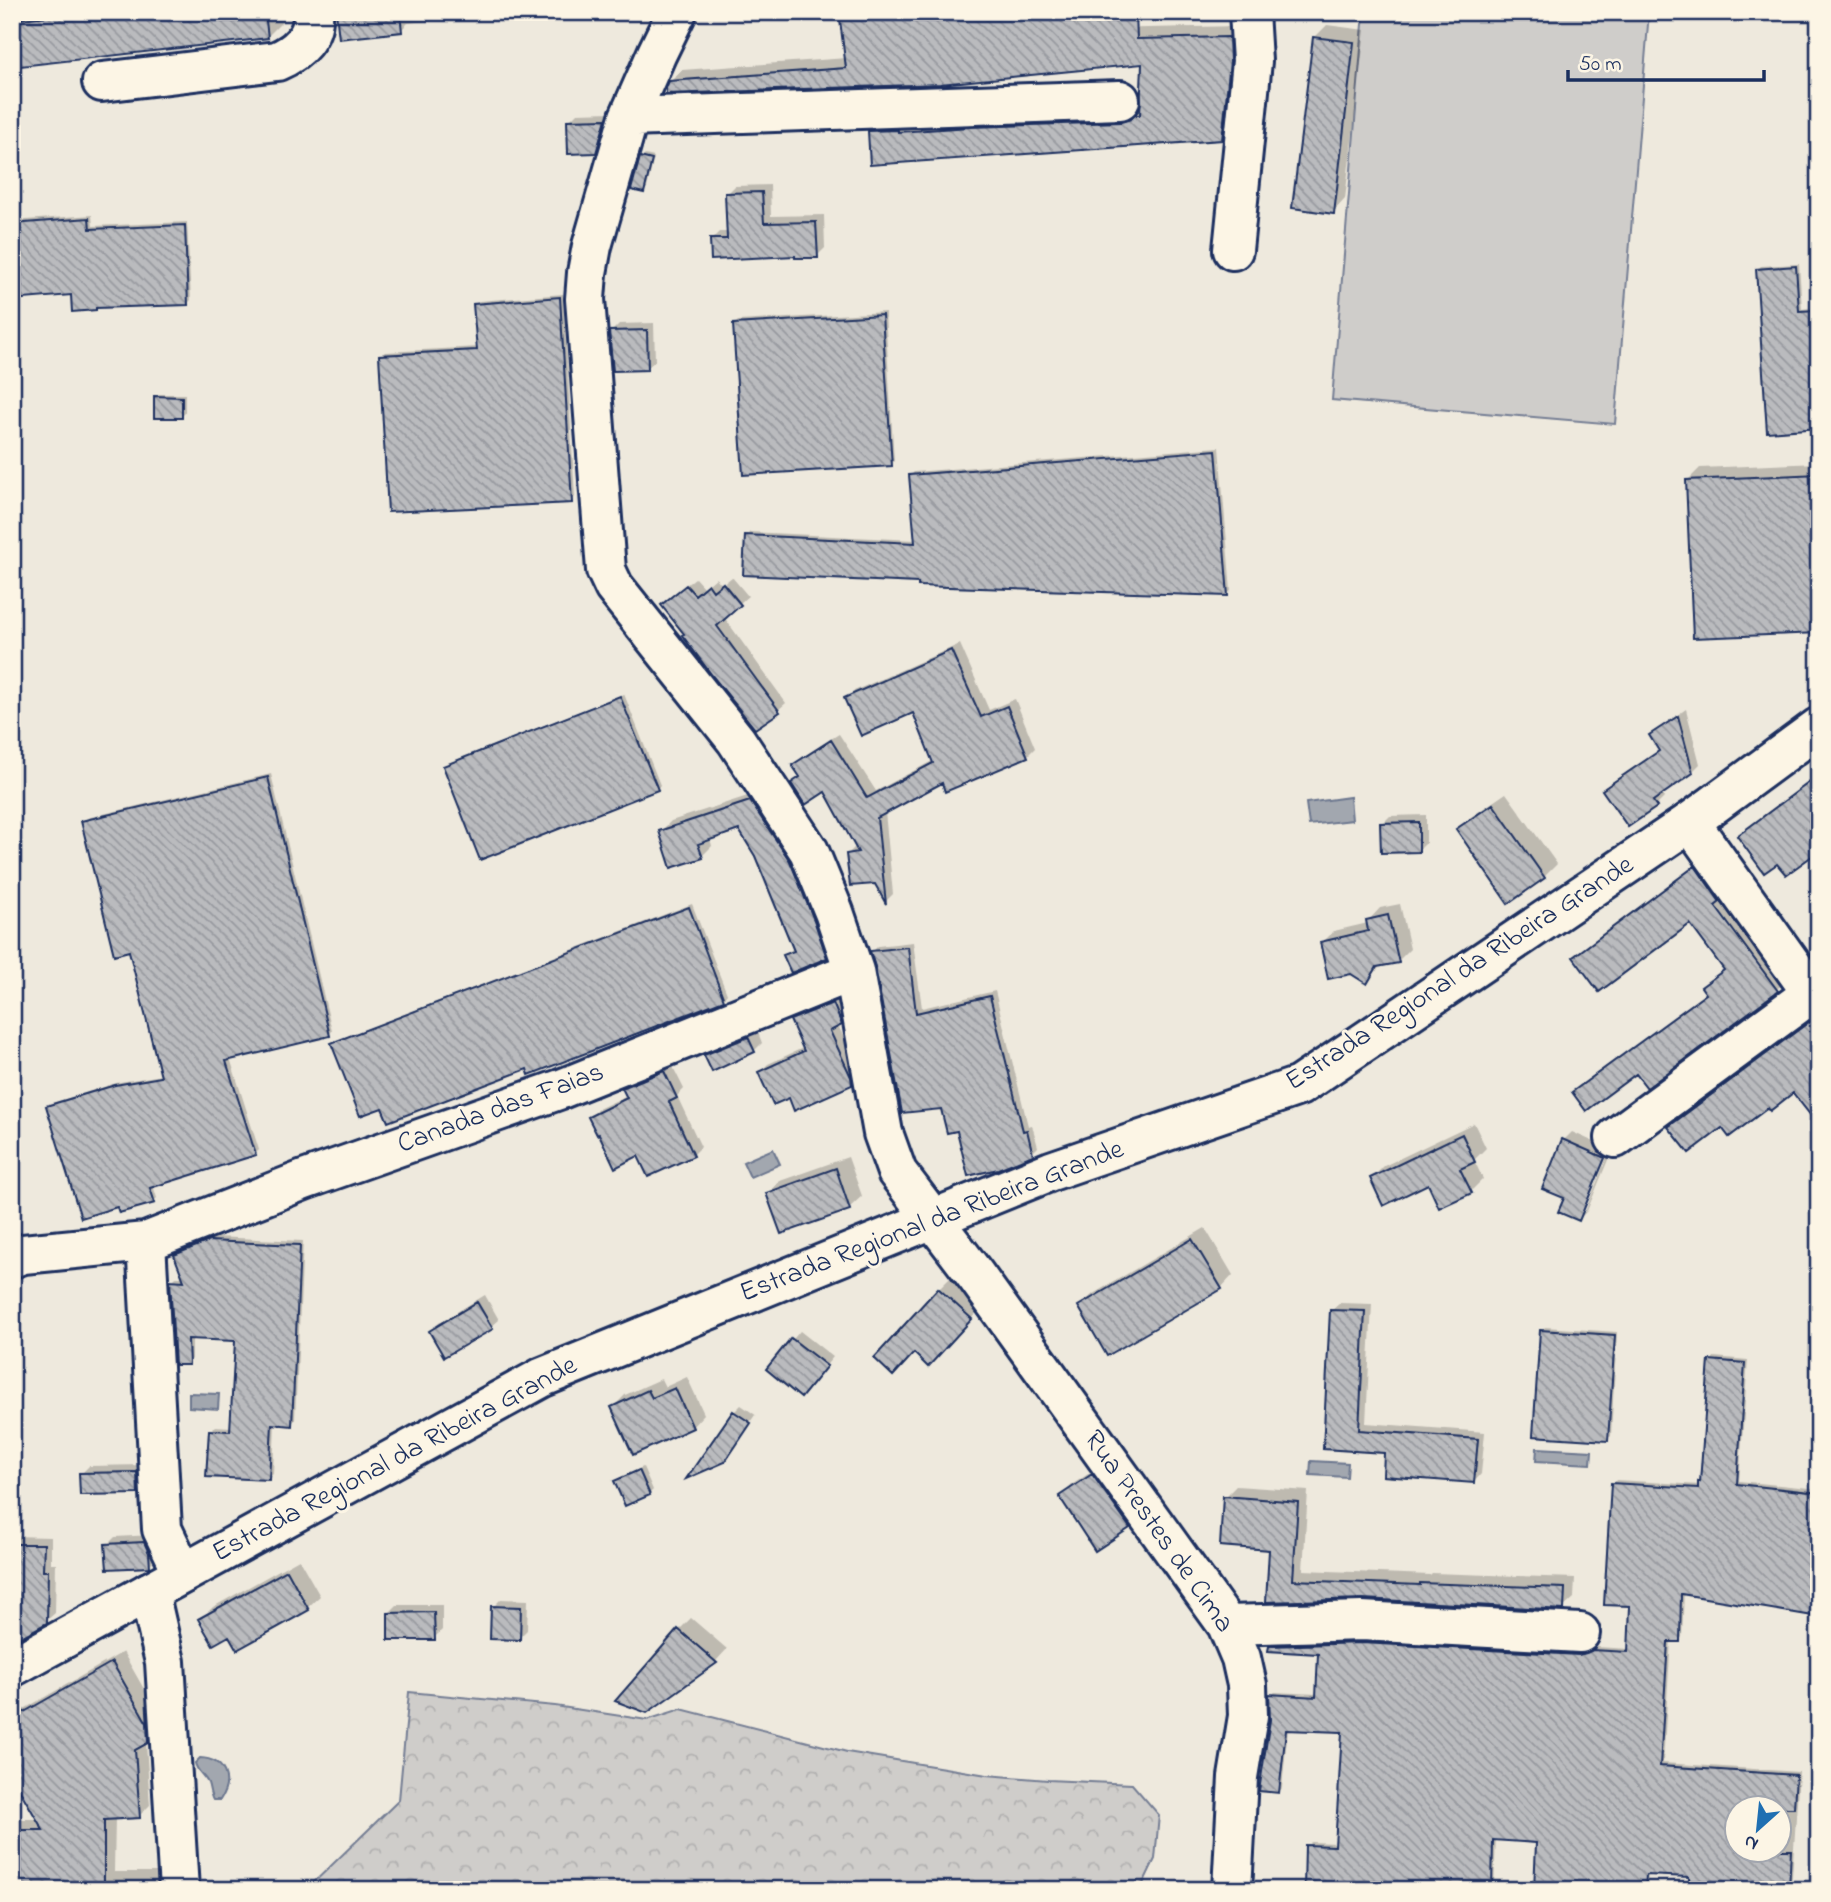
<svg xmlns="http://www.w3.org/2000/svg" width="1831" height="1902" viewBox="0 0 1831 1902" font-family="'Indie Flower',sans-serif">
<defs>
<pattern id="forest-crowns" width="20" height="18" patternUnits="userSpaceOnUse" patternTransform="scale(1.75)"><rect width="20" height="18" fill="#cfcdca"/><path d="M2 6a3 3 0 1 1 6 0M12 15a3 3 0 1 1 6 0" fill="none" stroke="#b1b0b0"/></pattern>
<pattern id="building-back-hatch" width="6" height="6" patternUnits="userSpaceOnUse" patternTransform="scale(1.75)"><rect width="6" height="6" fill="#babbbe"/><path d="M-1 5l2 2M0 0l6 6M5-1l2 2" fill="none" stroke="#96989e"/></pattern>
</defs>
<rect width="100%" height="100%" fill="#eee9dd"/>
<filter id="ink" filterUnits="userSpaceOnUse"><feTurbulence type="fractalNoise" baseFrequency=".0143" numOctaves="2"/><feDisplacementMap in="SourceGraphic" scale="14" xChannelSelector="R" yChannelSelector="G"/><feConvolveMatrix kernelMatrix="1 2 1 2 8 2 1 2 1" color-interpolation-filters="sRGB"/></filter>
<g filter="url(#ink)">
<!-- grass -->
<path fill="#cfcdca" stroke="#757e94" stroke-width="2" d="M 1364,12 L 1649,12 L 1615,424 L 1332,400 Z"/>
<!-- forest -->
<path fill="url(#forest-crowns)" stroke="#757e94" stroke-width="2" d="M 409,1692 L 555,1706 L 647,1720 L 681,1709 L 847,1752 L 987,1775 L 1048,1780 L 1132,1784 L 1159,1815 L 1155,1859 L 1140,1890 L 306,1890 L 399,1800 Z"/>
<!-- water -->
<path fill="#a2a7af" stroke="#6c778f" stroke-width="2" d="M 1350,797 L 1352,820 L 1309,825 L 1306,803 Z
M 773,1149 L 780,1164 L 750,1177 L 743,1162 Z
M 189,1393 L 219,1394 L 218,1409 L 189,1407 Z
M 1537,1448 L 1592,1451 L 1591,1464 L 1536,1461 Z
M 1311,1461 L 1348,1463 L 1347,1477 L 1310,1475 Z
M 200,1758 C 225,1759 233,1780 220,1800 L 213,1800 C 210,1795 210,1789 208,1783 C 204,1775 197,1772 195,1763 Z"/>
<!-- shadow -->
<path fill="#0003" fill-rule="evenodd" d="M 12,12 L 283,12 L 284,20 L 268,36 L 12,66 Z
M 337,12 L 473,12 L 469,16 L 408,23 L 401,30 Z
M 564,12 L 629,12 L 565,21 Z
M 1327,25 L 1365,30 L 1345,199 L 1333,212 L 1314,38 Z
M 1240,26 L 1233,126 L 1221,138 L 872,163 L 870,131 L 881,120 L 1134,111 L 1142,108 L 1144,62 L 670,82 L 682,70 L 847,58 L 1055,30 Z
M 612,112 L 603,143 L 595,152 L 569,121 L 577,113 Z
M 645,155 L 654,157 L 647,188 L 644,191 L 642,158 Z
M 770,185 L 771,216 L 824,215 L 825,248 L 817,256 L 711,240 L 719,232 L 729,232 L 727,194 L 735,186 Z
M 92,215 L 93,226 L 187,222 L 191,300 L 188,303 L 97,306 L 73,294 L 12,298 L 12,221 Z
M 1799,264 L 1802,309 L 1819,307 L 1819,426 L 1757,270 L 1761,266 Z
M 563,294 L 575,497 L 571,501 L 381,355 L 385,352 L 478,347 L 475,305 L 479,301 Z
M 885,312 L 894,461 L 891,464 L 735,324 L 738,321 Z
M 654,323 L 655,361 L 647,368 L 611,332 L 619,324 Z
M 159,394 L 185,394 L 185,413 L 182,416 L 155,397 Z
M 1219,447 L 1231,591 L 1227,594 L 920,582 L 747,535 L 750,532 L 916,540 L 911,475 L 914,472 Z
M 1819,463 L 1819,631 L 1688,480 L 1700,468 Z
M 732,577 L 748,596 L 724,617 L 786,703 L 778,710 L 671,597 L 695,578 L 704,588 L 716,578 L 722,585 Z
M 960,644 L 989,710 L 1015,699 L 1035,748 L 1027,756 L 942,781 L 885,812 L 893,894 L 886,901 L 876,882 L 848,854 L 856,846 L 825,790 L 793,783 L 801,775 L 795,765 L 802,757 L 839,734 L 876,791 L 934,760 L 914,711 L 846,699 L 854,691 Z
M 624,694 L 660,785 L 657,789 L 445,766 L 448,763 Z
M 1686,709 L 1700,764 L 1692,772 L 1661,793 L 1664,798 L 1656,806 L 1628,824 L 1604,790 L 1612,782 L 1660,750 L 1651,736 L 1659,728 Z
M 271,774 L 332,1031 L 329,1035 L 230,1058 L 259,1150 L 255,1154 L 153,1185 L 157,1198 L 154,1201 L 48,1107 L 52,1103 L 120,1082 L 162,1075 L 131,949 L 83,822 L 87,818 Z
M 1819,775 L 1819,847 L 1777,861 L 1739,836 L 1747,828 Z
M 760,792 L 836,947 L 826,957 L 785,956 L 794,947 L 756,856 L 740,828 L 710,838 L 712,846 L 702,856 L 661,831 L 671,821 Z
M 1506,793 L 1557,864 L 1544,877 L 1509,901 L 1458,830 L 1471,817 Z
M 1426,815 L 1426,843 L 1418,851 L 1382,824 L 1390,816 Z
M 1702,861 L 1785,982 L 1777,989 L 1647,1085 L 1637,1071 L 1574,1092 L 1582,1085 L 1707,992 L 1726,969 L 1691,922 L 1575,957 L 1583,949 Z
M 692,904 L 727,994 L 724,998 L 530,1072 L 529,1067 L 383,1106 L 333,1043 L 337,1040 Z
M 1400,904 L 1410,949 L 1398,961 L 1382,964 L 1367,982 L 1322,943 L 1334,931 L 1368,923 L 1368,921 L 1380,908 Z
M 913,942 L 922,1008 L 995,991 L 1028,1126 L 1032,1125 L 1038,1147 L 1032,1153 L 958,1129 L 942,1107 L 872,952 L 878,946 Z
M 841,996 L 848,1016 L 838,1025 L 858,1069 L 859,1075 L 851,1083 L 789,1095 L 760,1072 L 768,1064 L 805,1047 L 792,1021 L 800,1013 Z
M 757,1030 L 762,1043 L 754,1051 L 706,1055 L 714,1047 Z
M 672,1065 L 684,1089 L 677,1096 L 701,1147 L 693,1155 L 639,1154 L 600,1132 L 590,1117 L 598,1109 L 628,1095 L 624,1088 L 632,1081 Z
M 1474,1123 L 1486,1148 L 1474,1160 L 1483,1179 L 1471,1191 L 1428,1182 L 1372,1178 L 1384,1166 Z
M 1572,1132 L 1612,1150 L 1587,1211 L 1579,1219 L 1566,1197 L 1564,1140 ZM 1607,1149 L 1610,1150 L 1585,1212 L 1581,1212 Z
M 848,1157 L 862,1196 L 849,1208 L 768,1194 L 780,1181 Z
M 1205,1228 L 1233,1275 L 1221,1288 L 1080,1306 L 1093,1294 Z
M 215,1237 L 303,1241 L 295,1420 L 291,1424 L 275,1423 L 273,1474 L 269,1478 L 210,1431 L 215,1426 L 232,1427 L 237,1339 L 192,1337 L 192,1359 L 188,1363 L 172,1281 L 176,1277 L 185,1277 L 176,1255 L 180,1251 Z
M 951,1277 L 983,1306 L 940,1352 L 915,1352 L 939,1289 Z
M 485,1295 L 499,1320 L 491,1327 L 431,1331 L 439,1323 Z
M 1340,1303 L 1372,1304 L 1366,1423 L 1485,1432 L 1481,1474 L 1474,1482 L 1386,1451 L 1325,1447 L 1332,1310 Z
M 1545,1327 L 1617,1332 L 1611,1436 L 1607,1439 L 1542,1331 Z
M 800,1331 L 833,1357 L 808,1387 L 768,1369 Z
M 1714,1357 L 1748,1360 L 1739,1481 L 1819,1489 L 1819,1615 L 1684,1593 L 1682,1637 L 1679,1641 L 1671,1640 L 1663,1763 L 1799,1772 L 1792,1878 L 1789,1882 L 1648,1873 L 1647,1890 L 1535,1890 L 1538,1841 L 1496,1838 L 1494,1890 L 1305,1890 L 1307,1846 L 1311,1842 L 1337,1843 L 1344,1731 L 1288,1728 L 1282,1788 L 1279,1792 L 1271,1720 L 1271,1695 L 1275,1692 L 1317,1694 L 1320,1653 L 1270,1646 L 1274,1643 L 1366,1640 L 1584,1652 L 1597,1647 L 1630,1649 L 1632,1605 L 1613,1484 L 1616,1480 L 1700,1485 L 1711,1361 ZM 1736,1808 L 1778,1808 L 1778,1850 L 1736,1850 Z
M 687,1377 L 704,1414 L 692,1427 L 613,1407 L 625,1395 L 661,1379 L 665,1387 Z
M 741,1405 L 757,1416 L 755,1415 L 726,1457 L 691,1475 L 734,1412 Z
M 1105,1463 L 1141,1514 L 1129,1526 L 1096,1548 L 1061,1496 L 1073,1484 Z
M 144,1465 L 145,1484 L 137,1492 L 81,1474 L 89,1466 Z
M 643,1467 L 653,1490 L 649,1494 L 616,1481 L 619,1478 Z
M 1236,1486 L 1308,1491 L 1303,1570 L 1430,1575 L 1432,1573 L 1575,1578 L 1574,1598 L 1563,1608 L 1363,1597 L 1268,1600 L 1271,1548 L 1225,1497 Z
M 152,1535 L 157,1557 L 149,1565 L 107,1545 L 115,1537 Z
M 12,1536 L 51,1537 L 51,1563 L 56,1563 L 55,1613 L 46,1621 L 12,1640 Z
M 299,1559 L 320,1596 L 307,1608 L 230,1633 L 201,1619 L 213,1607 Z
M 501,1599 L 528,1600 L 527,1630 L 519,1638 L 493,1607 Z
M 397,1605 L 442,1605 L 442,1630 L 434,1638 L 389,1613 Z
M 691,1618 L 727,1649 L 716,1661 L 647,1711 L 679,1630 Z
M 123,1652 L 157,1712 L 158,1730 L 146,1742 L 150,1805 L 139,1816 L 115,1818 L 114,1872 L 167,1872 L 171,1890 L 12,1890 L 12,1819 L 39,1819 L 12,1775 L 12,1716 Z"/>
<!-- building -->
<path fill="url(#building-back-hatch)" stroke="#1b2f5e" stroke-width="2" d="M 84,12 L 265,12 L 268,38 L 12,67 L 12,20 Z
M 336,12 L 400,12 L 402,32 L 339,39 Z
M 839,12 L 1136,12 L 1137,39 L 1229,37 L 1230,61 L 1222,140 L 870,165 L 868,131 L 898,130 L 898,132 L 970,127 L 1121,122 L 1131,119 L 1135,115 L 1140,115 L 1142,64 L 940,84 L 666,94 L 666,88 L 669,81 L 846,68 Z
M 1313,37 L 1354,42 L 1334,214 L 1292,208 Z
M 606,119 L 596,153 L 568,154 L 567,120 Z
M 640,157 L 652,160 L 644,193 L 631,190 Z
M 762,192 L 764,223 L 816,222 L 818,258 L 795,258 L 795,256 L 711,260 L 710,239 L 727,239 L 725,193 Z
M 89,218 L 90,229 L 185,225 L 188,305 L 96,308 L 96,310 L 72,312 L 71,295 L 12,300 L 12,224 Z
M 1796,266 L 1799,311 L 1819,310 L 1819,428 L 1767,432 L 1756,269 Z
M 560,297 L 572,503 L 388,512 L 379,355 L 477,350 L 473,304 Z
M 882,315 L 892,466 L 743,475 L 733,324 Z
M 647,330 L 648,370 L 613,371 L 609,331 Z
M 154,396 L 182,397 L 182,418 L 154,418 Z
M 1216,450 L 1228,596 L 918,586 L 918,583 L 743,575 L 745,535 L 915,543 L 909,475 Z
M 1819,474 L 1819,633 L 1693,638 L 1686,480 Z
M 723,583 L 741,605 L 717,626 L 780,712 L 755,729 L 711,674 L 682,635 L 684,634 L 661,605 L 686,585 L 695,595 L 708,584 L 713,591 Z
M 951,650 L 981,717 L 1007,706 L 1028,757 L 945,792 L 942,783 L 877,818 L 886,904 L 875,884 L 850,886 L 846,854 L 858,852 L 825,792 L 805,805 L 791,783 L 800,777 L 792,765 L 831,740 L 867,798 L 933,763 L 913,713 L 861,736 L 844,698 Z
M 620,696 L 658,790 L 480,860 L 443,766 Z
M 1678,716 L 1693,773 L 1653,801 L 1657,807 L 1628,827 L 1602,790 L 1659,751 L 1649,735 Z
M 1819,775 L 1819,851 L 1786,875 L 1777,864 L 1764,873 L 1737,836 Z
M 268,777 L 330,1036 L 226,1061 L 256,1155 L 150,1188 L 155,1203 L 119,1213 L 117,1207 L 81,1218 L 46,1106 L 115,1085 L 161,1077 L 129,951 L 114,955 L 81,821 Z
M 750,801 L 790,861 L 814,920 L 827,958 L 791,973 L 783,955 L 794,951 L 755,856 L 739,830 L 698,844 L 703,858 L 671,868 L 659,831 Z
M 1493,804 L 1545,878 L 1508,904 L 1456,829 Z
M 1419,822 L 1419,852 L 1381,853 L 1380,823 Z
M 1695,866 L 1720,902 L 1715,906 L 1778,991 L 1647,1088 L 1636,1074 L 1586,1111 L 1572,1092 L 1706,994 L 1701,987 L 1724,970 L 1690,924 L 1599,992 L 1573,957 Z
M 689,907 L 724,1000 L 529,1075 L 527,1069 L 388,1122 L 382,1108 L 360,1116 L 331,1043 Z
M 1388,915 L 1399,963 L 1377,967 L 1367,984 L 1351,974 L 1328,979 L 1320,942 L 1368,931 L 1366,920 Z
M 908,947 L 916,1013 L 990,996 L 1023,1131 L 1027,1130 L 1033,1155 L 998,1169 L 968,1176 L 957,1131 L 947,1133 L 941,1109 L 902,1113 L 875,967 L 870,951 Z
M 833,1003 L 842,1025 L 830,1031 L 851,1077 L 852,1085 L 794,1111 L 789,1098 L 773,1105 L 758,1072 L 804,1051 L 790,1020 Z
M 1809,1022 L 1819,1024 L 1819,1126 L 1793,1093 L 1770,1111 L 1768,1108 L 1729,1137 L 1722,1128 L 1689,1153 L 1668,1127 Z
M 748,1037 L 755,1052 L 712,1072 L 704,1055 Z
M 664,1071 L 677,1098 L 669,1102 L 694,1156 L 648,1177 L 638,1156 L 615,1168 L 599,1134 L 597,1135 L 588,1117 L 627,1098 L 622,1088 Z
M 1462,1134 L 1475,1162 L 1460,1169 L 1472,1193 L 1439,1208 L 1428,1184 L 1383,1206 L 1370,1178 Z
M 1562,1139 L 1605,1158 L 1579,1221 L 1558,1212 L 1564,1198 L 1542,1189 Z
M 836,1168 L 850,1210 L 781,1234 L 766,1193 Z
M 1192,1239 L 1222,1289 L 1107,1356 L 1078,1306 Z
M 209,1241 L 300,1245 L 292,1426 L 272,1424 L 269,1480 L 206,1477 L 209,1430 L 230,1431 L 235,1341 L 188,1339 L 189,1365 L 175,1365 L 170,1280 L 184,1281 L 174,1255 Z
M 938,1288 L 972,1319 L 928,1367 L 914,1353 L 893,1376 L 874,1358 Z
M 477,1302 L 493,1329 L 444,1357 L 429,1331 Z
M 1330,1310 L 1365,1311 L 1359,1430 L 1478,1439 L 1474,1483 L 1383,1476 L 1384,1453 L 1323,1449 Z
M 1540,1330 L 1615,1335 L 1608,1441 L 1533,1436 Z
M 791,1338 L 827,1366 L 801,1398 L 766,1369 Z
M 1709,1360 L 1745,1363 L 1737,1484 L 1819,1493 L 1819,1617 L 1681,1594 L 1680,1642 L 1668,1642 L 1660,1766 L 1796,1775 L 1794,1808 L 1737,1808 L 1737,1850 L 1791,1850 L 1789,1890 L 1689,1890 L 1689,1877 L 1646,1875 L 1645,1890 L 1534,1890 L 1536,1843 L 1493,1840 L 1492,1890 L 1304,1890 L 1305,1845 L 1335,1846 L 1342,1732 L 1286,1730 L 1279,1793 L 1259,1791 L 1270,1720 L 1269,1694 L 1316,1697 L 1318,1654 L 1268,1651 L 1269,1646 L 1362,1643 L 1579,1655 L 1592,1650 L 1628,1652 L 1630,1606 L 1604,1605 L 1611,1483 L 1698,1488 L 1698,1481 L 1700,1482 Z
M 675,1388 L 693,1428 L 633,1455 L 611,1407 L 648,1390 L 652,1398 Z
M 733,1411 L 751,1423 L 725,1462 L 686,1479 Z
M 639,1470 L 650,1495 L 625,1506 L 614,1481 Z
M 137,1472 L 138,1494 L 80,1495 L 79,1473 Z
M 1092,1474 L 1130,1528 L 1095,1551 L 1059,1496 Z
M 1223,1496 L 1298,1502 L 1293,1580 L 1420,1585 L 1420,1583 L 1565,1588 L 1564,1610 L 1363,1599 L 1266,1602 L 1269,1550 L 1220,1546 Z
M 144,1542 L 149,1553 L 150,1567 L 107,1569 L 105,1544 Z
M 12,1544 L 44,1544 L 43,1571 L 48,1571 L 47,1623 L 12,1642 Z
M 287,1570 L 309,1610 L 237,1650 L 229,1636 L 213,1645 L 198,1619 Z
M 491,1606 L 521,1607 L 520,1640 L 490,1639 Z
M 434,1612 L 435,1640 L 388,1640 L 388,1613 Z
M 678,1629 L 717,1663 L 647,1713 L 615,1701 Z
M 112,1662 L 147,1723 L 148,1743 L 135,1750 L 140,1818 L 104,1820 L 104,1890 L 12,1890 L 12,1830 L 43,1830 L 12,1777 L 12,1719 Z"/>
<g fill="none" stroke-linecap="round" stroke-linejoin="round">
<!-- minor casing -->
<g stroke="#1b2f5e" stroke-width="44">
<path id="minor" d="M 677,12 L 657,53 L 629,117 L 592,246 L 587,273 L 585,299 L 606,570 L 614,587 L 736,740 L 809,851 L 834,912 L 854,971 L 883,1133 L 897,1172 L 976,1276 L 1227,1625 L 1241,1658 L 1247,1685 L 1248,1716 L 1238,1777 L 1232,1890
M 102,82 L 277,61 C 298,52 315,36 313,12
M 629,117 L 1120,100
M 1233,250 L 1252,61 L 1249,12
M 1690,822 L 1819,1003
M 1615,1138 L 1819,988
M 146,1242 L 162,1529 L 183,1573
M 12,1258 L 23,1254 L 146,1242 L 304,1180 L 561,1089 L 854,971
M 149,1592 L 165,1662 L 179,1890
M 1227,1625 L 1362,1621 L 1580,1633"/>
</g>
<!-- major casing -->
<g stroke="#1b2f5e" stroke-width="44">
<path id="major" d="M 12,1667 L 543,1377 L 1051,1171 L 1299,1086 L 1690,822 L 1819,727"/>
</g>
<!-- minor -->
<use href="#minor" stroke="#fcf5e5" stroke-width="38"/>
<!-- major -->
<use href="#major" stroke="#fcf5e5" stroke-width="38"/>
</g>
</g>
<g text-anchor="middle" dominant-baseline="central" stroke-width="6" stroke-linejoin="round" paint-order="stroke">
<!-- street labels -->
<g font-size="28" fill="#1b2f5e" stroke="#fcf5e5">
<text transform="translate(1460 974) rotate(-33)">Estrada Regional da Ribeira Grande</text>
<text transform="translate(501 1109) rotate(-20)">Canada das Faias</text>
<text transform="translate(932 1222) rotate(-21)">Estrada Regional da Ribeira Grande</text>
<text transform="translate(395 1460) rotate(-28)">Estrada Regional da Ribeira Grande</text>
<text transform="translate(1158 1532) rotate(55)">Rua Prestes de Cima</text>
</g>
</g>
<!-- margin -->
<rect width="1831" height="1902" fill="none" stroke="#fcf5e5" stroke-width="42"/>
<rect x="21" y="21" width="1789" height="1860" fill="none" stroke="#1b2f5e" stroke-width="2.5" filter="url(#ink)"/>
<!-- north arrow -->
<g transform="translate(1758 1829) rotate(207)"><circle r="33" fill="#fcf5e5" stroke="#a2a6af" stroke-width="2"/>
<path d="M0-5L12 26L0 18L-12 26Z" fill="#1f6fb2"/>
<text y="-10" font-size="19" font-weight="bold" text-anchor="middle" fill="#1b2f5e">N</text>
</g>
<!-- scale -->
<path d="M1568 70v10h196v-10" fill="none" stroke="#1b2f5e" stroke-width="3.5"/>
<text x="1579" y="70" font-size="21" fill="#1b2f5e" stroke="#fcf5e5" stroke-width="5" paint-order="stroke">50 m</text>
</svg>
